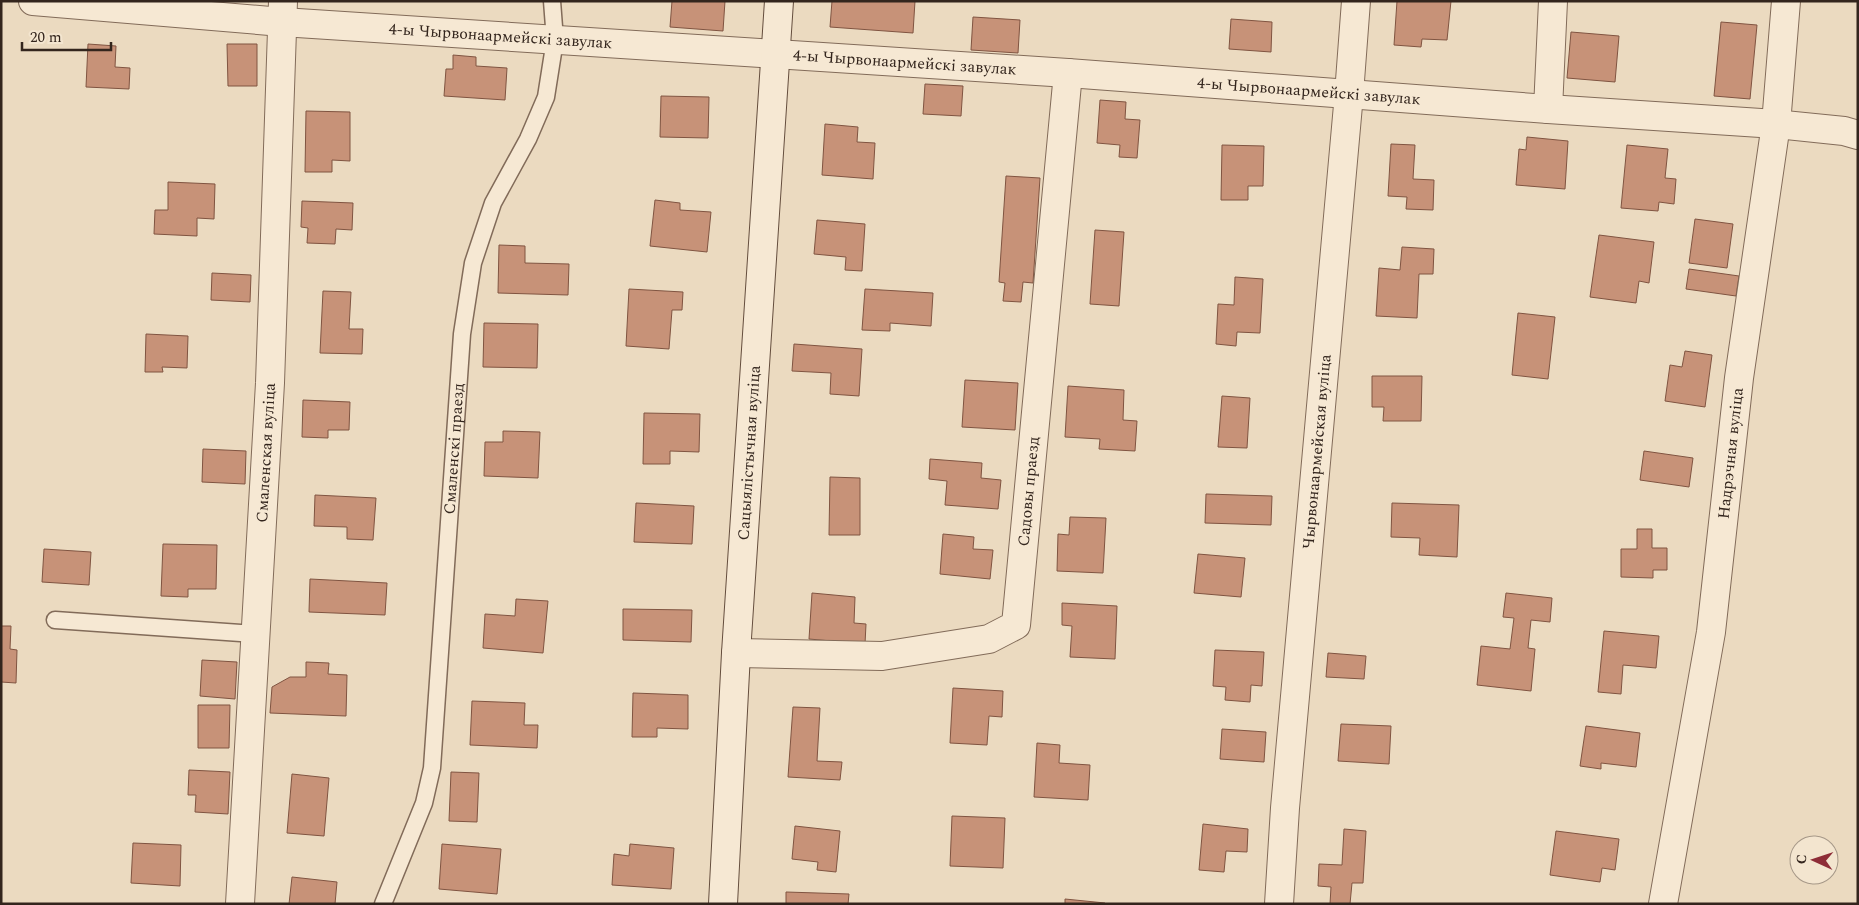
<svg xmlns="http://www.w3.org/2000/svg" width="1859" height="905" viewBox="0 0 1859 905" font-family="Spectral,serif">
<rect width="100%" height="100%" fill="#ebdac0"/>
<!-- building -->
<path fill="#c79278" stroke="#805441" d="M 672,1 L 725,1 L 723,31 L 670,27 Z
M 832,1 L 915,1 L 913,33 L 830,27 Z
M 1397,1 L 1451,1 L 1447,40 L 1422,39 L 1421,47 L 1394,45 Z
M 973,17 L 1020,20 L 1018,53 L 971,50 Z
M 1231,19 L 1272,22 L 1271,52 L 1229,49 Z
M 1721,22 L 1757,25 L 1750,99 L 1714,96 Z
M 1571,32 L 1619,36 L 1615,82 L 1567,78 Z
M 88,44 L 116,46 L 115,67 L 130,68 L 129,89 L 86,87 Z
M 227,44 L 257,44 L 257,86 L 228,86 Z
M 453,55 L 476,57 L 476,66 L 507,68 L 505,100 L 444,96 L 446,69 L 453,69 Z
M 925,84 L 963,86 L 961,116 L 923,114 Z
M 661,96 L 709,97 L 708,138 L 660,137 Z
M 1100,100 L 1126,102 L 1125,119 L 1140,120 L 1137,158 L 1119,157 L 1120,145 L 1097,143 Z
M 306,111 L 350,112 L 350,161 L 332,160 L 332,172 L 305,172 Z
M 825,124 L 858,127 L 857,142 L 875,143 L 873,179 L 822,175 Z
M 1527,137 L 1568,141 L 1565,189 L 1516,185 L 1519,149 L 1526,150 Z
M 1391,144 L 1415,145 L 1413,179 L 1434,180 L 1433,210 L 1406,209 L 1407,197 L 1388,196 Z
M 1222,145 L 1264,146 L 1263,186 L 1248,186 L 1248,200 L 1221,200 Z
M 1627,145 L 1668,149 L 1665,178 L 1676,179 L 1674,204 L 1659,202 L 1658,211 L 1621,208 Z
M 1006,176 L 1040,178 L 1033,283 L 1023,282 L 1021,302 L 1003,301 L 1005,283 L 999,282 Z
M 168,182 L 215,184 L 214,219 L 197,218 L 197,236 L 154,234 L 155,210 L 168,210 Z
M 655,200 L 680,203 L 680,210 L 711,212 L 707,252 L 650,246 Z
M 302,201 L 353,203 L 352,230 L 336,229 L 335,244 L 307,243 L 308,228 L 301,227 Z
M 1695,219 L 1733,224 L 1727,268 L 1689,263 Z
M 817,220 L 865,224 L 862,271 L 845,270 L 846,257 L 814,254 Z
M 1095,230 L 1124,232 L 1119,306 L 1090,304 Z
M 1599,235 L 1654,242 L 1649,283 L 1639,281 L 1636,303 L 1590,297 Z
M 499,245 L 525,246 L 525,263 L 569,264 L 568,295 L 498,293 Z
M 1402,247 L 1434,249 L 1433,274 L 1419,274 L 1417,318 L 1376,316 L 1379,268 L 1400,270 Z
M 1689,269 L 1739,276 L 1736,296 L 1686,289 Z
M 212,273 L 251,275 L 250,302 L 211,300 Z
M 1235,277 L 1263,279 L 1260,333 L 1237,332 L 1236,346 L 1216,344 L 1218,304 L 1234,305 Z
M 629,289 L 683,292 L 682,310 L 672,310 L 669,349 L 626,346 Z
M 865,289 L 933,293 L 931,326 L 890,323 L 890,331 L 862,330 Z
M 323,291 L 351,292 L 349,329 L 363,329 L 362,354 L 320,353 Z
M 1518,313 L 1555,317 L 1548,379 L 1512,375 Z
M 484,323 L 538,324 L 537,368 L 483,367 Z
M 146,334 L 188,336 L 187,368 L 162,367 L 163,372 L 145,372 Z
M 794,344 L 862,349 L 859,396 L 830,394 L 831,373 L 792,371 Z
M 1685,351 L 1712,355 L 1705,407 L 1665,401 L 1670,365 L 1682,367 Z
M 1372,376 L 1422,376 L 1421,421 L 1383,421 L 1384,407 L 1372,407 Z
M 965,380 L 1018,383 L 1015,430 L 962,427 Z
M 1068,386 L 1124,390 L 1123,420 L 1137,421 L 1135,451 L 1099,449 L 1100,439 L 1065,437 Z
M 1222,396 L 1250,398 L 1247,448 L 1218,447 Z
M 303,400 L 350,402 L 349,430 L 328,430 L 328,438 L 302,437 Z
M 644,413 L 700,414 L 699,452 L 670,451 L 670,464 L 643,464 Z
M 503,431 L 540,432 L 538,478 L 484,476 L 485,442 L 503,442 Z
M 203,449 L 246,451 L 245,484 L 202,482 Z
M 1644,451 L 1693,458 L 1689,487 L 1640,480 Z
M 930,459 L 982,463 L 981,478 L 1001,480 L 998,509 L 945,505 L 947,481 L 929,479 Z
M 830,477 L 860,478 L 860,535 L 829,535 Z
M 1206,494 L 1272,496 L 1271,525 L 1205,523 Z
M 315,495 L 376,498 L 373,540 L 347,539 L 347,527 L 314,526 Z
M 636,503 L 694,506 L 692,544 L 634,542 Z
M 1392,503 L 1459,505 L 1457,557 L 1419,555 L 1420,538 L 1391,537 Z
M 1070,517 L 1106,518 L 1103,573 L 1057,571 L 1058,534 L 1069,535 Z
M 1637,529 L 1652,529 L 1652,548 L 1667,548 L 1667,570 L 1653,570 L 1653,578 L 1621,577 L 1621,549 L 1637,549 Z
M 943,534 L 974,537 L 973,549 L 993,550 L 990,579 L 940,574 Z
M 163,544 L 217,545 L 216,589 L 188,589 L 188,597 L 161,596 Z
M 44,549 L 91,552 L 89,585 L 42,582 Z
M 1198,554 L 1245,558 L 1241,597 L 1194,593 Z
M 310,579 L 387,583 L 385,615 L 309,612 Z
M 812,593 L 855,597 L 854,623 L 866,624 L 865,644 L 809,639 Z
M 1506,593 L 1552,598 L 1550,622 L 1531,620 L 1528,648 L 1535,649 L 1531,691 L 1477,685 L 1481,646 L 1510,649 L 1514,618 L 1503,617 Z
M 516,599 L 548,601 L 543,653 L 483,648 L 485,614 L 515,616 Z
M 1062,603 L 1117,606 L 1115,659 L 1070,657 L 1072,626 L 1062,625 Z
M 623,609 L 692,610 L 691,642 L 623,640 Z
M 1,626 L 11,626 L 10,649 L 17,650 L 16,683 L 1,682 Z
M 1604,631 L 1659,636 L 1656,668 L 1623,665 L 1621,694 L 1598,692 Z
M 1215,650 L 1264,652 L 1262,686 L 1251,685 L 1250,702 L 1225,700 L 1226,687 L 1213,686 Z
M 1328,653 L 1366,656 L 1364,679 L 1326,677 Z
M 202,660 L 237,662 L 235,699 L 200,696 Z
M 306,662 L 329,663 L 328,674 L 347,675 L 346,716 L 270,713 L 272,687 L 290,677 L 306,677 Z
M 953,688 L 1003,691 L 1002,717 L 989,716 L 987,745 L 950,743 Z
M 633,693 L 688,695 L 688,729 L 657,728 L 657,737 L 632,737 Z
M 472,701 L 525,703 L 524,725 L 538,725 L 537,748 L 470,745 Z
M 198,705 L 230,705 L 229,748 L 198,748 Z
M 793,707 L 820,708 L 817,761 L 842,762 L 840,780 L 788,777 Z
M 1341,724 L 1391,726 L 1389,764 L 1338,761 Z
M 1586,726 L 1640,733 L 1636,767 L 1601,763 L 1601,769 L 1580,766 Z
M 1222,729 L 1266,732 L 1264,762 L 1220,759 Z
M 1037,743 L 1060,745 L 1059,763 L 1090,765 L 1088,800 L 1034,797 Z
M 189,770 L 230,772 L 228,814 L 195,812 L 196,795 L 188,795 Z
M 451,772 L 479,773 L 477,822 L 449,821 Z
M 292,774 L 329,778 L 324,836 L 287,833 Z
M 952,816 L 1005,818 L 1003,868 L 950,866 Z
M 1203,824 L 1248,829 L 1247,852 L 1226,851 L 1224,872 L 1199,870 Z
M 795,826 L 840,831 L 836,872 L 817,870 L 818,862 L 792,859 Z
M 1344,829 L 1366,831 L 1363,883 L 1352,883 L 1350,904 L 1330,904 L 1331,887 L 1318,886 L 1319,864 L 1342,865 Z
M 1556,831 L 1619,839 L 1615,870 L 1602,868 L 1600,882 L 1550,875 Z
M 133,843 L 181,845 L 180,886 L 131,883 Z
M 442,844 L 501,849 L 497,894 L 439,889 Z
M 630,844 L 674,848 L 671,889 L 612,885 L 614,854 L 629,856 Z
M 292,877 L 337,882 L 335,904 L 289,904 Z
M 786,892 L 849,894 L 848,904 L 786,904 Z
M 1065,899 L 1105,903 L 1105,904 L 1065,904 Z"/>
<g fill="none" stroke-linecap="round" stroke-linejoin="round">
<!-- lane casing -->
<g stroke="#826b59" stroke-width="19">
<g id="lane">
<path d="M 55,620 L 255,634"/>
<path id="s1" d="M 383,904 L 424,803 L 432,768 L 462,334 L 473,263 L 493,203 L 528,139 L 546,97 L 555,40 L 552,1"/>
</g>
</g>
<!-- street casing -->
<g stroke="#826b59" stroke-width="30">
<g id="street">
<path id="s2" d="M 33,1 L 282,22 L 1068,73 L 1548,109 L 1776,124 L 1844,131 L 1858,135"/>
<path d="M 1548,109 L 1553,1"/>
<path id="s3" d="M 736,653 L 882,656 L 989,639 L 1016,625 L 1068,73"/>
<path id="s4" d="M 240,904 L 270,383 L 283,1"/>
<path id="s5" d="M 1279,904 L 1285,808 L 1349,94 L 1356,1"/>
<path id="s6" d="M 1663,904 L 1711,632 L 1739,378 L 1776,124 L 1786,1"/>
</g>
</g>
<!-- secondary casing -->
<g stroke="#644d3d" stroke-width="30">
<g id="secondary">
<path id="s7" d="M 723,904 L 736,653 L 779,1"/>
</g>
</g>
<!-- lane -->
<use href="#lane" stroke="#f6e8d3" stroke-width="16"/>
<!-- street -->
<use href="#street" stroke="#f6e8d3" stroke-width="28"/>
<!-- secondary -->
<use href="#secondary" stroke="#f6e8d3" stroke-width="28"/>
</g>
<g text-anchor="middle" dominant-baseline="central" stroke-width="4.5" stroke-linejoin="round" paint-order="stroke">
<!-- street labels -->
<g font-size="16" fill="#33251d" stroke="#f3e5cf">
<text stroke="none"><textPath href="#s2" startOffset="469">4-ы Чырвонаармейскі завулак</textPath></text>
<text stroke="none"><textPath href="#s2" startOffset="874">4-ы Чырвонаармейскі завулак</textPath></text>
<text stroke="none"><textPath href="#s2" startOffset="1279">4-ы Чырвонаармейскі завулак</textPath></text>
<text stroke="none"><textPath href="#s1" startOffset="465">Смаленскі праезд</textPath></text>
<text stroke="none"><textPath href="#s7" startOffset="452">Сацыялістычная вуліца</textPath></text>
<text stroke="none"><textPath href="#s5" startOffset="454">Чырвонаармейская вуліца</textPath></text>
<text stroke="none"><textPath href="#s4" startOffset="452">Смаленская вуліца</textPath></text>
<text stroke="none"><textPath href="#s6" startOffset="456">Надрэчная вуліца</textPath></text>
<text stroke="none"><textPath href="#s3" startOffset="419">Садовы праезд</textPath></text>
</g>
</g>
<!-- border -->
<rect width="1859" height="905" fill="none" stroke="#33251d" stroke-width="5"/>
<!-- north arrow -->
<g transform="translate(1814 860) rotate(273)"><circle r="24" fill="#f3e5cf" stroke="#a69888"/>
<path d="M0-4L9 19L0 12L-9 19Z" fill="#8e2d37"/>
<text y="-8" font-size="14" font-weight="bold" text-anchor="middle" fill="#33251d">С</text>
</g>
<!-- scale -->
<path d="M22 42v8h89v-8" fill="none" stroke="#33251d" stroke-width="2.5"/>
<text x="30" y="42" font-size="15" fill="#33251d" stroke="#f3e5cf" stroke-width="4" paint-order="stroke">20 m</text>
</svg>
